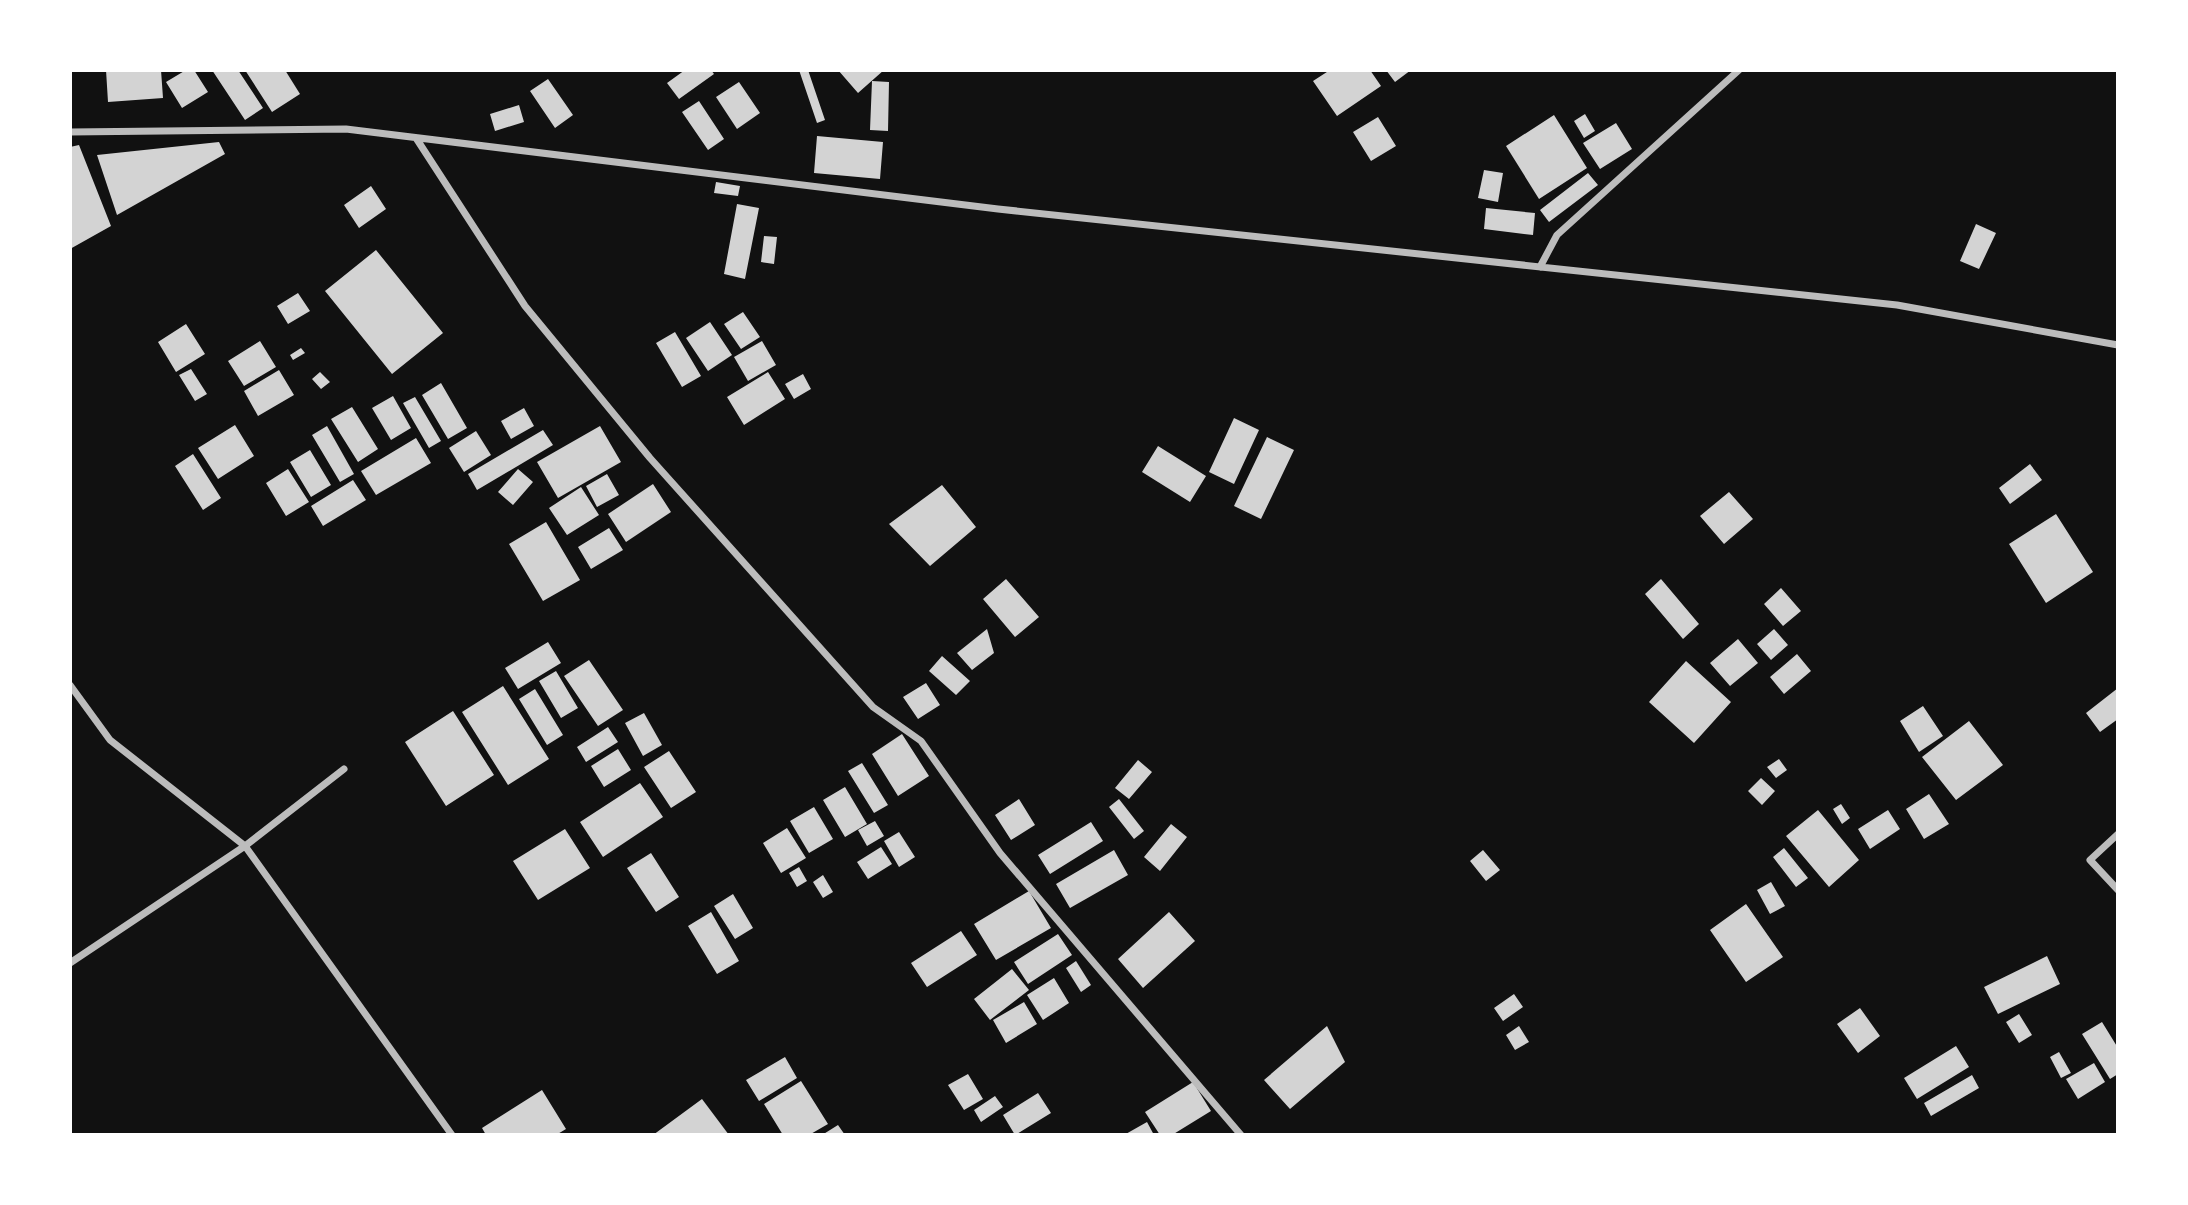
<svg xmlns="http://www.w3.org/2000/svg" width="2188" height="1205" viewBox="0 0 2188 1205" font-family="'IBM Plex Sans',sans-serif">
<rect width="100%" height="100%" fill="#111"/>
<!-- building -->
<path fill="#d3d3d3" d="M 106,70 L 161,70 L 163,98 L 108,102 Z
M 186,70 L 194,70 L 208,92 L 182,108 L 166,82 Z
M 212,70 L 238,70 L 263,108 L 245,120 Z
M 245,70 L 285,70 L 300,94 L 272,112 Z
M 685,70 L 711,70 L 714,74 L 679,99 L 667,83 Z
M 799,70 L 808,70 L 825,120 L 817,123 Z
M 838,70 L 884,70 L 858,93 Z
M 1330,70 L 1370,70 L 1381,86 L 1337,116 L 1313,81 Z
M 1386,70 L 1411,70 L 1395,82 Z
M 548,79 L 573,115 L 555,128 L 530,91 Z
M 872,81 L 889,82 L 888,131 L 870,130 Z
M 739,82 L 760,113 L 737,129 L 716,97 Z
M 699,101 L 724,139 L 708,150 L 682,112 Z
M 519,105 L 524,122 L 495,131 L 490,114 Z
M 1585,114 L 1595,131 L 1584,138 L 1574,121 Z
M 1554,115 L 1587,168 L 1539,199 L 1506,146 Z
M 1378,117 L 1396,146 L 1371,161 L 1353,132 Z
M 1616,123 L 1632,149 L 1600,169 L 1583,143 Z
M 817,136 L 883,142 L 880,179 L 814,173 Z
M 219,142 L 225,154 L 117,215 L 97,155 Z
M 79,145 L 111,226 L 70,249 L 70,147 Z
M 1484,170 L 1503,173 L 1498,202 L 1478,198 Z
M 1588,173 L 1598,185 L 1549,222 L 1540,210 Z
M 716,182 L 740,186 L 738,196 L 714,193 Z
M 371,186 L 386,209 L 359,228 L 344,205 Z
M 737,204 L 759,208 L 745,279 L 724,274 Z
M 1486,208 L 1535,213 L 1533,235 L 1484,229 Z
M 1976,224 L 1996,233 L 1979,269 L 1960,261 Z
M 764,236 L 777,237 L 774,264 L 761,262 Z
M 376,250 L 443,333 L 392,374 L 325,291 Z
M 298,293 L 310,311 L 288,324 L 277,306 Z
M 743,312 L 760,337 L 741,349 L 724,324 Z
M 710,322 L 732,355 L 708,371 L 686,338 Z
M 186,324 L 205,354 L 176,372 L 158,342 Z
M 675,332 L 701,376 L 682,387 L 656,343 Z
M 260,341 L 276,367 L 244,386 L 228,361 Z
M 762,341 L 776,365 L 748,381 L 734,357 Z
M 301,348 L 305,353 L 293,360 L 290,355 Z
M 191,369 L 207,394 L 195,401 L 179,375 Z
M 279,370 L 294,395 L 258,416 L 244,391 Z
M 320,372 L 330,382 L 321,389 L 312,379 Z
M 768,372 L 785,399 L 744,425 L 727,397 Z
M 803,374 L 811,389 L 794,399 L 785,384 Z
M 441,383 L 467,428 L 448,439 L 422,395 Z
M 393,396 L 411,428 L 391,440 L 372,408 Z
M 415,397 L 441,441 L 429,448 L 403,403 Z
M 352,407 L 378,449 L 358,462 L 331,419 Z
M 524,408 L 534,426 L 511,439 L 501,421 Z
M 1234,418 L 1259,430 L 1234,484 L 1209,472 Z
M 235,425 L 254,456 L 218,479 L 198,448 Z
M 327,426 L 354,474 L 340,482 L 312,435 Z
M 600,426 L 621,462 L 558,498 L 537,462 Z
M 543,430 L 553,445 L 477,490 L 468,474 Z
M 476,431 L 491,455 L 464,472 L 449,448 Z
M 1267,437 L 1294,450 L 1261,519 L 1234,506 Z
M 416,438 L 431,463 L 376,495 L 361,471 Z
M 1158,446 L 1206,476 L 1190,502 L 1142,472 Z
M 310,450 L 331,485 L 311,497 L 290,462 Z
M 193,454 L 221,498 L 203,510 L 175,466 Z
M 2030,464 L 2042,480 L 2010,504 L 1999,488 Z
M 288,469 L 309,502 L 286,516 L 266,483 Z
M 518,469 L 533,482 L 513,505 L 498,492 Z
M 607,474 L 619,495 L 597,507 L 586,486 Z
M 353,480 L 366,500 L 323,526 L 311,506 Z
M 653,484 L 671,512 L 626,542 L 608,514 Z
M 942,485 L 976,527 L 930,566 L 889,524 Z
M 581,487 L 599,515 L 567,535 L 549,508 Z
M 1729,492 L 1753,519 L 1724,544 L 1700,516 Z
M 2056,514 L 2093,572 L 2046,603 L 2009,544 Z
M 546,522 L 580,580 L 543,601 L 509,544 Z
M 609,528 L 623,550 L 591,569 L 578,547 Z
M 1006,579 L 1039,617 L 1015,637 L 983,599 Z
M 1661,579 L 1699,624 L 1683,639 L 1645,594 Z
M 1781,588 L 1801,611 L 1783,626 L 1764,604 Z
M 987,629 L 994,653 L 972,670 L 957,653 Z
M 1774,629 L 1788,645 L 1771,660 L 1757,644 Z
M 1738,639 L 1758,663 L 1730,686 L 1710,663 Z
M 548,642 L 561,663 L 518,689 L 505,668 Z
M 1797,654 L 1811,671 L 1784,694 L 1770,677 Z
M 942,656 L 970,681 L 956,695 L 929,671 Z
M 589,660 L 623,710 L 598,726 L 564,676 Z
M 1686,661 L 1731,702 L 1694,743 L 1649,702 Z
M 556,671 L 578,708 L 561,718 L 539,681 Z
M 926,683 L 940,705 L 918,719 L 903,697 Z
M 503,686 L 549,759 L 508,785 L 462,712 Z
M 2118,688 L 2118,719 L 2100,732 L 2086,713 Z
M 535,689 L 563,735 L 547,745 L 519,699 Z
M 1923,706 L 1943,736 L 1919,752 L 1900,721 Z
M 453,711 L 494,775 L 446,806 L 405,742 Z
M 644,713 L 662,745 L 643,756 L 625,723 Z
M 1969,721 L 2003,765 L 1956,800 L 1922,757 Z
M 608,727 L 618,742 L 586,762 L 577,747 Z
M 902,734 L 929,776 L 898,796 L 872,754 Z
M 618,749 L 631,770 L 604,787 L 591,766 Z
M 669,751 L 696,792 L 671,808 L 644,767 Z
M 1779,759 L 1787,770 L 1776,778 L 1767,767 Z
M 1138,760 L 1152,772 L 1129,799 L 1115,788 Z
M 862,763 L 888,805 L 874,813 L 848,771 Z
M 1761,778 L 1775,791 L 1762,805 L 1748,791 Z
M 640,783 L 663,817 L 603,857 L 580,822 Z
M 845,787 L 867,824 L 845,837 L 823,800 Z
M 1929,794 L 1949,824 L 1924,839 L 1906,809 Z
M 1019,799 L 1035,825 L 1011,840 L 995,815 Z
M 1119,799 L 1144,831 L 1134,839 L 1109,807 Z
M 1841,804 L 1850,818 L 1842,824 L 1833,809 Z
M 814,807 L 833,839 L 809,853 L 790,821 Z
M 1818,810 L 1859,860 L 1829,887 L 1786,836 Z
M 1888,810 L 1900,829 L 1870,849 L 1858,829 Z
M 875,821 L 884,836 L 867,846 L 858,830 Z
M 1091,822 L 1103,841 L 1050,874 L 1038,855 Z
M 1171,824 L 1187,837 L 1160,871 L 1144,857 Z
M 787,828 L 806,858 L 781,873 L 763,843 Z
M 565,829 L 590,868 L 538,900 L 513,861 Z
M 899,832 L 915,857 L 899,867 L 884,841 Z
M 881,847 L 892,864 L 868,879 L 857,862 Z
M 1784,848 L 1808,878 L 1796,887 L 1773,857 Z
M 1114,850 L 1128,875 L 1070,908 L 1056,884 Z
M 1483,850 L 1500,870 L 1486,881 L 1470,861 Z
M 651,853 L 679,897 L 656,912 L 627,868 Z
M 799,867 L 807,881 L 797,887 L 789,873 Z
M 823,875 L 833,892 L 823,898 L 813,882 Z
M 1771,882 L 1785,906 L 1770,914 L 1757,890 Z
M 1029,891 L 1051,928 L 996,960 L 974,924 Z
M 733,894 L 753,928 L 735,939 L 714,906 Z
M 1746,904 L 1783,957 L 1746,982 L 1710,930 Z
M 711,912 L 739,961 L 717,974 L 688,926 Z
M 1169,912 L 1195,941 L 1143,988 L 1118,959 Z
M 961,931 L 977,955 L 927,987 L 911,963 Z
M 1058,934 L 1072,955 L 1028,984 L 1014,962 Z
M 2047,956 L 2060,984 L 1998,1014 L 1984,987 Z
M 1076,961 L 1091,985 L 1081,992 L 1066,968 Z
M 1012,969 L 1029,990 L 990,1020 L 974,999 Z
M 1054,978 L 1069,1003 L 1043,1020 L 1027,995 Z
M 1514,994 L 1523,1007 L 1503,1021 L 1494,1008 Z
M 1024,1002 L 1037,1024 L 1006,1043 L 993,1020 Z
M 1860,1008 L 1880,1036 L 1858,1053 L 1837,1024 Z
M 2019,1014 L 2032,1035 L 2019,1043 L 2006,1022 Z
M 2102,1022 L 2118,1048 L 2118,1074 L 2110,1079 L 2082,1034 Z
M 1327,1026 L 1345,1062 L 1290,1109 L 1264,1080 Z
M 1519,1026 L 1529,1042 L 1515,1050 L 1506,1035 Z
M 1956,1046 L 1969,1067 L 1917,1099 L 1904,1078 Z
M 2059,1052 L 2071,1073 L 2061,1078 L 2050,1057 Z
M 785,1057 L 797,1078 L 759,1101 L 746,1080 Z
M 2094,1063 L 2105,1082 L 2078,1099 L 2066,1079 Z
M 968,1074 L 983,1099 L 964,1110 L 948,1085 Z
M 1972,1075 L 1979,1088 L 1931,1116 L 1924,1103 Z
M 801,1081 L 828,1124 L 809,1135 L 783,1135 L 764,1104 Z
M 1193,1082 L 1211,1111 L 1172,1135 L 1160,1135 L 1145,1112 Z
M 542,1090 L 566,1129 L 556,1135 L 486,1135 L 482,1128 Z
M 1038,1093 L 1051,1113 L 1015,1135 L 1003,1115 Z
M 995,1096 L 1003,1107 L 981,1122 L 974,1110 Z
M 702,1099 L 729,1135 L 653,1135 Z
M 1147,1122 L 1154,1135 L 1124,1135 Z
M 838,1125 L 845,1135 L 822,1135 Z"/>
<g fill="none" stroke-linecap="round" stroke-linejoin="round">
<!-- minor -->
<path stroke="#bcbcbc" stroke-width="7" d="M 70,132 L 346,129 L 998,209 L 1897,305 L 2118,345
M 416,138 L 525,306 L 650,458 L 873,707 L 921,741 L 1000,853 L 1241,1135
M 1540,267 L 1557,235 L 1739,70
M 70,685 L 110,740 L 245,846 L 452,1135
M 2118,834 L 2090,860 L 2118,890
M 70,963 L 245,846 L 344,769"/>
</g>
<!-- border -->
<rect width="2188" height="1205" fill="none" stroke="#ffffff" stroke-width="144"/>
</svg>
